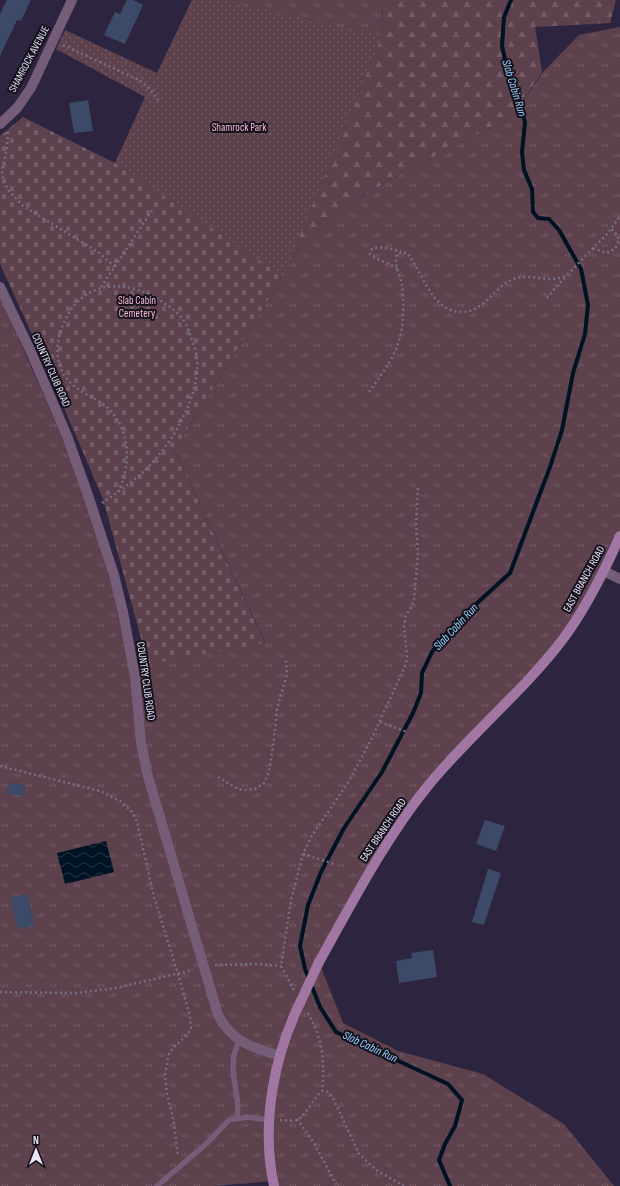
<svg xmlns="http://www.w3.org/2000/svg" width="620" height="1186" viewBox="0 0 620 1186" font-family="'Sofia Sans Condensed',sans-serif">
<defs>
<pattern id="grass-tufts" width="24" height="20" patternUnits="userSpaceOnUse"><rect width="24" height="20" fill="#5d414c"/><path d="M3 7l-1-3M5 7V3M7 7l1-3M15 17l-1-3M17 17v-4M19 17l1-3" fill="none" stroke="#745c67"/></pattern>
<pattern id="forest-firs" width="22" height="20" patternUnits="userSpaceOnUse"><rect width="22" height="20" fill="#5d414c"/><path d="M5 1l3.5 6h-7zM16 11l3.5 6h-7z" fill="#745c67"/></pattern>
<pattern id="cemetery-stones" width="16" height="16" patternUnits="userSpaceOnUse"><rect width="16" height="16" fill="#5d414c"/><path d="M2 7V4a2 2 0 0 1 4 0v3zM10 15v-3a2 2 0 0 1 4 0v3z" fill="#745c67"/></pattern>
<pattern id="park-dots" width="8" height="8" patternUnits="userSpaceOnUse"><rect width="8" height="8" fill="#5d414c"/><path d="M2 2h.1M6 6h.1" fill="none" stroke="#745c67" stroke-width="1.8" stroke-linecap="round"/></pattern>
<pattern id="water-waves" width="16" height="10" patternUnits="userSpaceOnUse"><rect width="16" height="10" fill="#001322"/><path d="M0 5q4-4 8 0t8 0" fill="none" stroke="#253543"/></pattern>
</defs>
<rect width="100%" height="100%" fill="#2d2540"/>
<!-- grass -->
<path fill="url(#grass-tufts)" d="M 197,0 L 383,0 L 382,36 L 286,271 L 297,251 L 342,209 L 401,173 L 512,117 L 543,72 L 579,35 L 620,27 L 620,536 L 563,639 L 427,787 L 319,962 L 343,1023 L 398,1051 L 483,1074 L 564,1124 L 614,1186 L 274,1186 L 273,1181 L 214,1186 L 0,1186 L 0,296 L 89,498 L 133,666 L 265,642 L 174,450 L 283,276 L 115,163 Z"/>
<!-- forest -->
<path fill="url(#forest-firs)" d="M 383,0 L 616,0 L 610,23 L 535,27 L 542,72 L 512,117 L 401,173 L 342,209 L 297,251 L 283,276 L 382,36 Z"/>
<!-- cemetery -->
<path fill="url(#cemetery-stones)" d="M 23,117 L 115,163 L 283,276 L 174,450 L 265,643 L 148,664 L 103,499 L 41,354 L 0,264 L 0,136 Z"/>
<!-- park -->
<path fill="url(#park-dots)" d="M 192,0 L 222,0 L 382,36 L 283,276 L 115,163 L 145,97 L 56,49 L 65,30 L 157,73 Z"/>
<!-- water -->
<path fill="url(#water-waves)" d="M 106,841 L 114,872 L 65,884 L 57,853 Z"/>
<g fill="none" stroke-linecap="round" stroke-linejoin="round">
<!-- stream -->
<path stroke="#001322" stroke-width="4" d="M 450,1186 L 439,1160 L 445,1144 L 455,1126 L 462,1100 L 448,1084 L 336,1032 L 320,1007 L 305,969 L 300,946 L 308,905 L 321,872 L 344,828 L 382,772 L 413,713 L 421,693 L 422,673 L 432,652 L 444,636 L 464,615 L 510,573 L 550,467 L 562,430 L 573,373 L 585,334 L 588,305 L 581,269 L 559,230 L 549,219 L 538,218 L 533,212 L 532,189 L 524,170 L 522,152 L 525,122 L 517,95 L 508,73 L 502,46 L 504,17 L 511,0"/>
</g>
<!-- building -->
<path fill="#3c4967" d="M 7,0 L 31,0 L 21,21 L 17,20 L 0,56 L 0,14 Z
M 127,0 L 133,0 L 143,5 L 125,44 L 104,35 L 115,12 L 120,14 Z
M 88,100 L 93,131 L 74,133 L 69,103 Z
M 8,783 L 25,785 L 24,796 L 7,794 Z
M 485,820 L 505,826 L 496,851 L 476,844 Z
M 488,869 L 501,873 L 484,925 L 472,922 Z
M 27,894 L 35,925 L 18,929 L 10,898 Z
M 433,950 L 437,977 L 399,983 L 396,961 L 412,958 L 411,953 Z"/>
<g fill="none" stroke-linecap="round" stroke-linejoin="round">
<!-- path -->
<path stroke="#756e86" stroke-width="2.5" stroke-dasharray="2 3" stroke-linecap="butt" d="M 63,45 L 137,79 C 147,85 153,92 160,103
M 8,132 L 7,148 L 2,171 L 3,180 L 9,191 L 23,206 L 98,252 L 115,267
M 593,248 L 606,253 L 615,249 L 619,240 L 617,235 L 611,228
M 397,269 C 390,263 374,259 370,254 L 371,250 C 377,244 392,250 401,251
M 101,287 L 153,209
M 547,298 L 566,276
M 369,392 C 382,373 397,356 401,332 C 404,318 404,300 402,286 C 401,276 392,262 398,253 L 403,252 L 408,254 C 422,273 433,312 461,312 C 469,312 474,310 481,305 C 492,297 501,283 514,279 C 529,273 544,282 559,278 C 562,278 565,276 568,274 L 607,234 L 620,216
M 102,503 C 118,492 135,481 149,466 C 171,443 187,416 195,385 C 196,377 198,367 197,358 C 196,352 194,345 191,338 C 189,331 186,322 181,317 C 176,311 170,307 164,303 C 131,280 87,277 66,318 C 54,341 53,369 74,386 C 85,395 100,400 110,410 C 131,433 131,465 118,492
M 380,722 L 407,732
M 0,766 L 100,791 L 122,802 L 133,813 L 137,822 L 154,897 L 178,974 L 190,1016 L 191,1027 L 188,1034 L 173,1048 L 169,1054 L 165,1075 L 167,1094 L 173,1118 L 178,1155
M 218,777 L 238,789 L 246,790 L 255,789 L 264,783 L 269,772 L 274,739 L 277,709 L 287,674 L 286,661
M 303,854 L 334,864
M 215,965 L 257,964 L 281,966
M 294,990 L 281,966 L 291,900 L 303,854 L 311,837 L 349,781 L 371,740 L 406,664 L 407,657 L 404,626 L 406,615 L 411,608 L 414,600 L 418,553 L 416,526 L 418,486
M 0,992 L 77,993 L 116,988 L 193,970
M 308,1013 C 323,1040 325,1061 322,1091
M 297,1119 L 314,1143 L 337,1186
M 280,1120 C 286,1120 294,1122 299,1119 C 305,1116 314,1098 322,1091 L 328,1092 L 332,1096 L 359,1154 L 376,1170 L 404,1186"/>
<!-- service -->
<path stroke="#755c77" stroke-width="5.5" d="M 237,1118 L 238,1105 L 234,1079 L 233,1066 L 234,1055 L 239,1040
M 157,1186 L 206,1144 L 229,1120 L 247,1117 L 270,1120"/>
<!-- minor -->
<path stroke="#755c77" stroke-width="10" d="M 0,124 L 17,108 L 31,88 L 72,0
M 0,287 L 31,352 L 67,436 L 89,498 L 114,575 L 123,612 L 135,677 L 141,742 L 147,773 L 218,1015 C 233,1043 252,1047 280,1056
M 604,571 L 620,579"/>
<!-- secondary -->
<path stroke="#a077a2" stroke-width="10" d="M 319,962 C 352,903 385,839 427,787 C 469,735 523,692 563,639 C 586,608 604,572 620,536
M 274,1186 C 261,1126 273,1058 300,1003"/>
<!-- secondary-bridge -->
<path stroke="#a077a2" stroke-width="10" d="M 300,1003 L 319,962"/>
</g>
<g text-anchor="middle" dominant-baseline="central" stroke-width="4" stroke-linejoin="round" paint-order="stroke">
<!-- street labels -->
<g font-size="11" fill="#e9e5f7" stroke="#14111d">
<text transform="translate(29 59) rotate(-62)">SHAMROCK AVENUE</text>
<text transform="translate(51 370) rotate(66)">COUNTRY CLUB ROAD</text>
<text transform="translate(584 579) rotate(-61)">EAST BRANCH ROAD</text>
<text transform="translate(146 681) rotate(82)">COUNTRY CLUB ROAD</text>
<text transform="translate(383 830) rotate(-56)">EAST BRANCH ROAD</text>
</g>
<!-- park labels -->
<g font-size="11" fill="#ffbbd6" stroke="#14111d">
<text x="239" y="127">Shamrock Park</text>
<text x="137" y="300">Slab Cabin<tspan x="137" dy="13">Cemetery</tspan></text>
</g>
<!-- water labels -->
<g font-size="12" font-style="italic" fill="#97d4fd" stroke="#14111d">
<text transform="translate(514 88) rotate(73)">Slab Cabin Run</text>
<text transform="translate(456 627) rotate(-47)">Slab Cabin Run</text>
<text transform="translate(370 1047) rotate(25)">Slab Cabin Run</text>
</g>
</g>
<!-- north arrow -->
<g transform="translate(36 1150)" stroke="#14111d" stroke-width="3" paint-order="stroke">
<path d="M0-3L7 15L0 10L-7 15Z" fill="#e9e5f7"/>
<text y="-6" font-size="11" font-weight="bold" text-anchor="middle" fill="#e9e5f7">N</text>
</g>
</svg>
